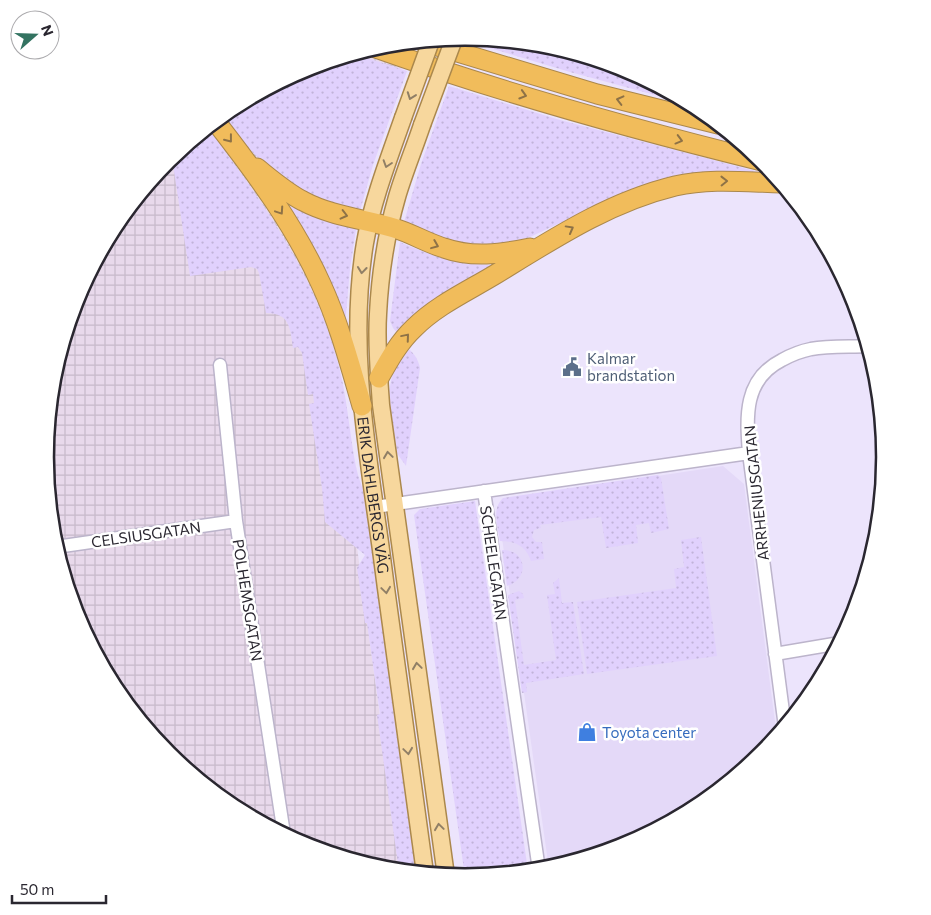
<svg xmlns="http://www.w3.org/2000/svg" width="931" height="915" viewBox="0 0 931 915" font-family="Commissioner,sans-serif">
<defs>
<pattern id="industrial-grid" width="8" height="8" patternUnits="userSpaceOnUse" patternTransform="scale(1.25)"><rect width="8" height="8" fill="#e8d9eb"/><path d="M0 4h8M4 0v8" fill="none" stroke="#c7baca"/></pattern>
<pattern id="grass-dots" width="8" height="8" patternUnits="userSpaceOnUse" patternTransform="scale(1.25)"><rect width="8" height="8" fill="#e1d1fd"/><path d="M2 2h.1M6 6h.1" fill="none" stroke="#c1b3d9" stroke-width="1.8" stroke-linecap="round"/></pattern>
</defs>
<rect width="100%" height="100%" fill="#ece4fc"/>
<!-- built -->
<path fill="#e4d9f8" d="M 723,466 L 744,484 L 777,737 L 762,755 L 699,807 L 626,846 L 549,869 L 498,510 L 506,499 Z"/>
<!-- industrial -->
<path fill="url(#industrial-grid)" d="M 411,43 L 360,183 L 332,363 L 401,871 L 383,869 L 305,845 L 232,807 L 168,754 L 116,691 L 77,618 L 54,539 L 46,457 L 54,375 L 78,297 L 116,224 L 169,160 L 232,108 L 305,69 L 384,46 Z"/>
<!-- grass -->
<path fill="url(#grass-dots)" d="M 467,38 L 518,43 L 552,53 L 577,55 L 626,70 L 692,105 L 570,72 L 466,41 Z
M 355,54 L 407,71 L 373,165 L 360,211 L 315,199 L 274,172 L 249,149 L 222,117 L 232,108 L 305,69 Z
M 449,86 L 560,120 L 767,174 L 605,202 L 530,237 L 506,244 L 482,247 L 457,244 L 404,222 L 421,164 Z
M 208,128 C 261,200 313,271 337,359 C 347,394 349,431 356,467 C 358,477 362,486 365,496 L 419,873 L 399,871 L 377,715 L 380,714 L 367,623 L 365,623 L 357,568 L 365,555 L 325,522 L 322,488 L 309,404 L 314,403 L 313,394 L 308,395 L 302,353 L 298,347 L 293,348 C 290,328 290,313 266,313 L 259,273 L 257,269 L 251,267 L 190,276 L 172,158 Z
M 288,205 C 310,217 332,223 356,229 L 350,269 L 345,326 Z
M 400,242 C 432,256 461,266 496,265 L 398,334 L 393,328 L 390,321 Z
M 405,346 C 413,352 418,358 420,368 L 406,466 C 403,461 399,457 397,453 C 386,431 386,390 395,367 C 397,360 401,353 405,346 Z
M 658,475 L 661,478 L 669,529 L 651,533 L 649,523 L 636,525 L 638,543 L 606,548 L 601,517 L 540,525 L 541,528 L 534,530 L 532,537 L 536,542 L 542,542 L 544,559 L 531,561 C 526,546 515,541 500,541 C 498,526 491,509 503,498 Z
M 475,501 L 528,871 L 465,877 L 414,515 L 420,509 Z
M 701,537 L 717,656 L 587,674 L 577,602 L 676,588 L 674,569 L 684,567 L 681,540 Z
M 502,550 C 526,549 531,578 507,586 Z
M 559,578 L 562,603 L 573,602 L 584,674 L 526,683 L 527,692 L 522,693 L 508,595 L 519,591 L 523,594 L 524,598 L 515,600 L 524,665 L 556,660 L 547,595 L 555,594 L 553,583 Z"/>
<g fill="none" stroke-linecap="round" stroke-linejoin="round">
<!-- minor casing -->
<g stroke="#bcb4cb" stroke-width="15">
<path id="minor" d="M 220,365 L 236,521 L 284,834
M 484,491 L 539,870
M 375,507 L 749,453
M 56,547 L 236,521
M 775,654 L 840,643
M 785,727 L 749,453 C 746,416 744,379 782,360 C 791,355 801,351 811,349 C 829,346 850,347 868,346"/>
</g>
<!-- major casing -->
<g stroke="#ab884c" stroke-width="19">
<g id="major">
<path id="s1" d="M 403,118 C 389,158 372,202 365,243 C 348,344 367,449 381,550 C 395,658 410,766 425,873"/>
<path d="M 422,125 C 414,149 404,173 397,197 C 386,235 380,274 378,314 C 376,344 379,375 381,405 L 446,876"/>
</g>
</g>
<!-- highway casing -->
<g stroke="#ab884c" stroke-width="21">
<path id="highway" d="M 424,42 L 597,94 L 718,124
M 376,48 C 503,93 632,129 762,161
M 216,122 C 255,172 295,226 321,284 C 339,323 350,365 362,406
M 257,168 C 272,180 287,193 303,201 C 331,216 364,219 394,228 C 411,233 427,243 444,248 C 472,258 501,254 530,248
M 379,378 C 389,360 399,342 414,328 C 437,305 468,291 496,274 C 553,239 609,202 675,186 C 710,178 745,182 781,183"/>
</g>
<!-- minor -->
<use href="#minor" stroke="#fff" stroke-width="12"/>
<!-- major -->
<use href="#major" stroke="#f7d79d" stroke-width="16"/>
<!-- highway -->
<use href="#highway" stroke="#f1bc5b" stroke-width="19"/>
<!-- major-bridge casing -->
<g stroke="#ab884c" stroke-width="19" stroke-linecap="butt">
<path id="major-bridge" d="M 403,118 L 431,41
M 422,125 L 454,39"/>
</g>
<!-- major-bridge -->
<use href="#major-bridge" stroke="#f7d79d" stroke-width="16"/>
</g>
<!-- one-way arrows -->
<defs><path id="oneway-chevron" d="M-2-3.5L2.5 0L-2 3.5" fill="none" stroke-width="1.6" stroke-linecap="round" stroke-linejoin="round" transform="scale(1.25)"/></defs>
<g stroke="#8e7246">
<use href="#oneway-chevron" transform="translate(523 95) rotate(17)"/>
<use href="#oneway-chevron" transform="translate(620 100) rotate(-166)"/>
<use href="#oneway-chevron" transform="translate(229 139) rotate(52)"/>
<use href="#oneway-chevron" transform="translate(679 140) rotate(15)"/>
<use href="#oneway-chevron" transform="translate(724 181) rotate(-1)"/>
<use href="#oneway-chevron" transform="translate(280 211) rotate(56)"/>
<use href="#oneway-chevron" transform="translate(344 215) rotate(14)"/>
<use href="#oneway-chevron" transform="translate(570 229) rotate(-29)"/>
<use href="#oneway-chevron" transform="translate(435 245) rotate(22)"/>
<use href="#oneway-chevron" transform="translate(406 337) rotate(-50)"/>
</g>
<g stroke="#907f66">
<use href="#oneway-chevron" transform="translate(411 96) rotate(110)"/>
<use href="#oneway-chevron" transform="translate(387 164) rotate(108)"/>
<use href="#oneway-chevron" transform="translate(362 270) rotate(96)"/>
<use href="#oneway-chevron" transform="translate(388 455) rotate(-98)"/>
<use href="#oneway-chevron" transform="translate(386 590) rotate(82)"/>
<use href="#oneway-chevron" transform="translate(417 666) rotate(-98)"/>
<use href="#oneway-chevron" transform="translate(408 751) rotate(82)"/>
<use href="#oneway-chevron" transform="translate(439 827) rotate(-98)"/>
</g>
<!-- icons -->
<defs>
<g id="civic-bare" transform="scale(1.5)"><path d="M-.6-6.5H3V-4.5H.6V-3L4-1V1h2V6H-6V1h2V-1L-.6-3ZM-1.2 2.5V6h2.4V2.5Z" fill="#5c6f8a" stroke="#fff" stroke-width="2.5" paint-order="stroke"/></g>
<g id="shop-bare" transform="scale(1.5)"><path d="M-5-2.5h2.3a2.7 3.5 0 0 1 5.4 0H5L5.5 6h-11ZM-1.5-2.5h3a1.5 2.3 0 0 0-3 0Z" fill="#3f7fe0" stroke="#fff" stroke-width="2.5" paint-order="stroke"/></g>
</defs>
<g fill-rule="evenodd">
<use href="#civic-bare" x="572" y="367"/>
<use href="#shop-bare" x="587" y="732"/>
</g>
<g text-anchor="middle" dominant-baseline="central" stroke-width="5" stroke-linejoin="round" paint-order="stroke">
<!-- service labels -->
<g font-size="15" fill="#4e5e75" stroke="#fff" text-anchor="start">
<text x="587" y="358">Kalmar<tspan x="587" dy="17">brandstation</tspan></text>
</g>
<!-- street labels -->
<g font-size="15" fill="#2a2730" stroke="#fff">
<text transform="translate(756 493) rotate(-96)">ARRHENIUSGATAN</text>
<text stroke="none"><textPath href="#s1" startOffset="384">ERIK DAHLBERGS VÄG</textPath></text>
<text transform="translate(146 534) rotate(-8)">CELSIUSGATAN</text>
<text transform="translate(494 563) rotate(82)">SCHEELEGATAN</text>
<text transform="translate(248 600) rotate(81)">POLHEMSGATAN</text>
</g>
<!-- shop labels -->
<g font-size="15" fill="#366cbe" stroke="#fff" text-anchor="start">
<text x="602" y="732">Toyota center</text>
</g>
</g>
<!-- crop -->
<path d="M0 0H931V915H0ZM54 457a411 411 0 1 1 822 0a411 411 0 1 1-822 0Z" fill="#fff" fill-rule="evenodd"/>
<path fill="none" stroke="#2a2730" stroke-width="2.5" d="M54 457a411 411 0 1 1 822 0a411 411 0 1 1-822 0Z"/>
<!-- north arrow -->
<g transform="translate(35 35) rotate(70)"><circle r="24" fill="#ffffff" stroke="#aaa9ac"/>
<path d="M0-4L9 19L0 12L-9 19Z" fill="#337361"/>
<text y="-8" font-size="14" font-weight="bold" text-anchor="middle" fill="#2a2730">N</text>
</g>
<!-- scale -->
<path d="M12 895v8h94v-8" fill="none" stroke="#2a2730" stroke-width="2.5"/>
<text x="20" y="895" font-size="15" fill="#2a2730" stroke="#ffffff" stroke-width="4" paint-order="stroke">50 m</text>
</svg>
